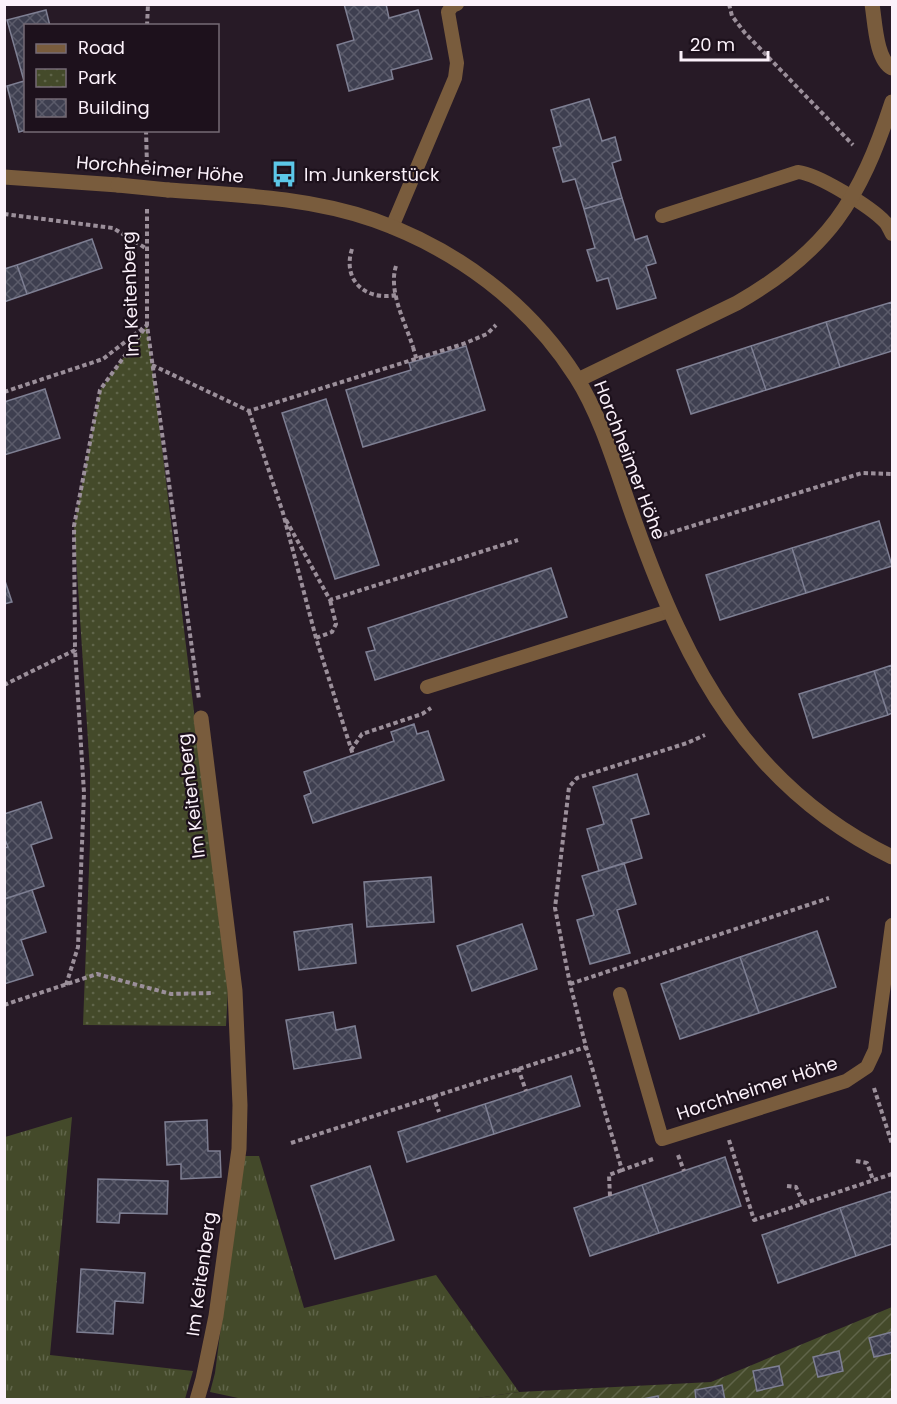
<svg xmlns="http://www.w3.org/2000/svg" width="897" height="1404" viewBox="0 0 897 1404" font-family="Poppins,sans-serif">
<defs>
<pattern id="grass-tufts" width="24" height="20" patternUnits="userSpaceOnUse" patternTransform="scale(1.5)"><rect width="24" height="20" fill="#444a2a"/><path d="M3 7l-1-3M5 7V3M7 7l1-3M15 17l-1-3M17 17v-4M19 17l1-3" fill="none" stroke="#60654a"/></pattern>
<pattern id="park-dots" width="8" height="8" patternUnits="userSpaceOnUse" patternTransform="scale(1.5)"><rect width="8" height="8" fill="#444a2a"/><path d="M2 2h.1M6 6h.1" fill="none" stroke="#60654a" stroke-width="1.8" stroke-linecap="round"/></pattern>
<pattern id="garden-furrows" width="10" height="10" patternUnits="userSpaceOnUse" patternTransform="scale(1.5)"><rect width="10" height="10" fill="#444a2a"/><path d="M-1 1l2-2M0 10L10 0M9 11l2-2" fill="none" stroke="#60654a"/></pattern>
<pattern id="building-cross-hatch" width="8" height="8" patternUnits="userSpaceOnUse" patternTransform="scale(1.5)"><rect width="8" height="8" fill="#3e3f50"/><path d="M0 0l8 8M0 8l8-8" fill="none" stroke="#5b5b6a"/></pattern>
</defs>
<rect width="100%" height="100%" fill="#271a26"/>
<!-- grass -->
<path fill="url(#grass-tufts)" d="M 72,1117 L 50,1355 L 193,1371 L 185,1399 L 5,1399 L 5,1137 Z
M 243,1156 L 259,1156 L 304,1308 L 436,1275 L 519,1392 L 463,1400 L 238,1400 L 238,1398 L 210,1392 L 215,1373 Z"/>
<!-- park -->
<path fill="url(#park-dots)" d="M 147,325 L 228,991 L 226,1026 L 83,1025 L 90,843 L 90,771 L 74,526 L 100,390 Z"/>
<!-- garden -->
<path fill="url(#garden-furrows)" d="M 892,1307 L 892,1399 L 463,1400 L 519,1392 L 711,1382 Z"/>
<!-- building -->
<path fill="url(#building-cross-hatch)" stroke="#7e7f93" stroke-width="1.5" d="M 344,4 L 386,4 L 389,18 L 418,10 L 432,59 L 391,70 L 393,79 L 349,91 L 337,45 L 354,40 Z
M 46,10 L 50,26 L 26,26 L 26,130 L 19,132 L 7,86 L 24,81 L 7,20 Z
M 589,99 L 602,141 L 615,137 L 621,160 L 612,163 L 622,198 L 584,209 L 575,179 L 563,182 L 553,148 L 561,146 L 551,110 Z
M 622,198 L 635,240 L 647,236 L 656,263 L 646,266 L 656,298 L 617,309 L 608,278 L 597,281 L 587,250 L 595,248 L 584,209 Z
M 92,239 L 102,268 L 27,294 L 17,265 Z
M 17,265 L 27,294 L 4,302 L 4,269 Z
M 892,302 L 892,351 L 840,367 L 826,322 Z
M 826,322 L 840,367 L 766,390 L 751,346 Z
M 466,346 L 485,410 L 363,447 L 346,390 L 411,370 L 409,363 Z
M 751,346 L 766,390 L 691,414 L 677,370 Z
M 45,389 L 60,438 L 4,455 L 4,402 Z
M 326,399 L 379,565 L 335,579 L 282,413 Z
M 879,521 L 892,566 L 806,593 L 792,548 Z
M 792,548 L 806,593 L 720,620 L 706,575 Z
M 551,568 L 567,617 L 375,680 L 366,652 L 375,650 L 368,628 Z
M 4,578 L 12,602 L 4,604 Z
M 892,665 L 892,713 L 888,715 L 874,671 Z
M 874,671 L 888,715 L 813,738 L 799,694 Z
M 414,724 L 417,734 L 428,731 L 444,780 L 313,823 L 304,796 L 311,793 L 304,772 L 394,741 L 391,732 Z
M 637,774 L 649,814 L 631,819 L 642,858 L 599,871 L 587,829 L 604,824 L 593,787 Z
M 41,802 L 52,838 L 31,845 L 44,886 L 5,899 L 4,848 L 8,847 L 4,837 L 4,814 Z
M 624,863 L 636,904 L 617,910 L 630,953 L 590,964 L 577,920 L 594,915 L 582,876 Z
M 431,877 L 434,922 L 367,927 L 364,882 Z
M 32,890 L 46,932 L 21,940 L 33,975 L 4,984 L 4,899 Z
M 352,924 L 356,963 L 299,970 L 294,932 Z
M 522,924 L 537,969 L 472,991 L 457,946 Z
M 817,931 L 836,987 L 759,1013 L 740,957 Z
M 740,957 L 759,1013 L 680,1039 L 661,984 Z
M 333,1012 L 336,1030 L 355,1026 L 361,1058 L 294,1069 L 286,1020 Z
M 571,1076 L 580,1106 L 494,1134 L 485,1104 Z
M 485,1104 L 494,1134 L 407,1162 L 398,1132 Z
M 207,1120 L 208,1151 L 220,1151 L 221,1177 L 181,1179 L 181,1164 L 167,1165 L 165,1122 Z
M 725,1157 L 741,1206 L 659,1233 L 642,1185 Z
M 370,1166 L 394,1240 L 335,1259 L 311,1186 Z
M 98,1179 L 168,1181 L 167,1214 L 120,1213 L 119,1223 L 97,1222 Z
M 642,1185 L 659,1233 L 590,1256 L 574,1208 Z
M 892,1191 L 892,1244 L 856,1256 L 840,1208 Z
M 840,1208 L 856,1256 L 778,1283 L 762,1235 Z
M 81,1269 L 145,1273 L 143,1303 L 115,1301 L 113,1334 L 77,1332 Z
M 892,1332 L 892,1353 L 874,1357 L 869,1338 Z
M 839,1351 L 843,1371 L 818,1377 L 813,1357 Z
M 779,1366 L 783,1385 L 757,1391 L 753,1371 Z
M 722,1385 L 725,1400 L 696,1400 L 695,1390 Z
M 658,1396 L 659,1400 L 638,1400 Z"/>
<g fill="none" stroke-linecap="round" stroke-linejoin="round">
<!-- path -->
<path stroke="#9b8f9a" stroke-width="4" stroke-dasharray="4.5 3" stroke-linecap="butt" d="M 729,4 L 732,16 L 745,33 L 853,145
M 147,26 L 148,4
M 146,130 L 147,166
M 147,209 L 147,325 L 199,699
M 4,214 L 113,228 L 147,249
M 352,249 C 342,280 365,301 396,295
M 396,266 C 388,291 405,322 413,347
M 152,365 L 249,411 L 463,344 L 487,334 L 496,325
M 4,392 L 103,359 L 147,325 L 100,390 L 74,526 L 75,650 L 4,685
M 249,411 L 283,513 L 316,638 L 353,755
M 286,520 L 330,600 L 518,540
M 663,535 L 862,473 L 892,474
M 316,638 L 332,632 L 336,624 L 330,600
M 351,750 L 362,734 L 422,714 L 431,708
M 570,984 L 829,898
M 66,985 L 78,947 L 84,793 L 75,650
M 4,1005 L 97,974 L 171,994 L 213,993
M 518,1068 L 526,1091
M 874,1088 L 892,1144
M 433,1095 L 439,1112
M 729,1140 L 754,1220 L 892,1174
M 291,1143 L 586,1047
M 678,1155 L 684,1171
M 653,1159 L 622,1170 L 586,1047 L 570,984 L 555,908 L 569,787 L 577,778 L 687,743 L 705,735
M 856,1161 L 867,1163 L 873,1180
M 787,1186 L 796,1187 L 803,1203
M 610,1196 L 609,1175 L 622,1170"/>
<!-- lane -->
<path stroke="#795c3d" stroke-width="14" d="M 662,216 L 798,172 C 818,174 871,207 885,222 C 888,225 890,231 892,234
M 392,227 L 455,78 L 457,63 L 448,12 L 452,6 L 457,4
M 427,687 L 669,611
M 620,994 L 662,1139 L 846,1081 L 867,1067 L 875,1050 L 892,925"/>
<!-- street -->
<path stroke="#795c3d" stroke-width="15" d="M 872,4 C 875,22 876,60 892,68
M 4,177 L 118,185
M 168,190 C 237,195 308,197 374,220 C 456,249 529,303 576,377 C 603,419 619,479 636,525 C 687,668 750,788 892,857
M 578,380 L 737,303 C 828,251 860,200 892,102
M 197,1400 L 203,1379 L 216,1316 L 239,1149 L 240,1105 L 235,991 L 201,718"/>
<!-- path-bridge -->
<path stroke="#9b8f9a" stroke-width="4" stroke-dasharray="4.5 3" stroke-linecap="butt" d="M 413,347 L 417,361"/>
<!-- street-bridge -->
<path stroke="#795c3d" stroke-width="15" d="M 118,185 L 168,190"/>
</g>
<!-- icons -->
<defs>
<g id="bus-bare" transform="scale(2.07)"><path d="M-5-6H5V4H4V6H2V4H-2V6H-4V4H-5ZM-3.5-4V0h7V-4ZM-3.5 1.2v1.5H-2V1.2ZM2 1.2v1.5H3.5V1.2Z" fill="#5cc7e8" stroke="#1d111c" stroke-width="2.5" paint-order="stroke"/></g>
</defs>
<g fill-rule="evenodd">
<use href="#bus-bare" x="284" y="174"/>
</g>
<g text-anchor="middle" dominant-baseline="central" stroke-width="4.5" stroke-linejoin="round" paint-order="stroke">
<!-- street labels -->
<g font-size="18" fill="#fbf1fa" stroke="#1d111c">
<text transform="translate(160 169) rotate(5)">Horchheimer Höhe</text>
<text transform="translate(130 294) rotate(-92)">Im Keitenberg</text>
<text transform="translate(630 460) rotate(69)">Horchheimer Höhe</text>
<text transform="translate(191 796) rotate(-97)">Im Keitenberg</text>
<text transform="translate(757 1088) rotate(-18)">Horchheimer Höhe</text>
<text transform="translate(201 1274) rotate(-82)">Im Keitenberg</text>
</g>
<!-- poi labels -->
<g font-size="18" fill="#fbf1fa" stroke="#1d111c" text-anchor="start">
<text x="304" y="174">Im Junkerstück</text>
</g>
</g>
<!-- border -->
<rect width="897" height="1404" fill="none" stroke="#fbf1fa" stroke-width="12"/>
<!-- legend -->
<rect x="24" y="24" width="195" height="108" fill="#1d111c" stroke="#766b75" stroke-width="1.5"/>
<rect x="36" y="44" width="30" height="9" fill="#795c3d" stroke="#766b75" stroke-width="1.5"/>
<text x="78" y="54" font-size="18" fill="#fbf1fa">Road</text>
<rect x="36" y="69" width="30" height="18" fill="url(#park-dots)" stroke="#766b75" stroke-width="1.5"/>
<text x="78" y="84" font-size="18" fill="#fbf1fa">Park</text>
<rect x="36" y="99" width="30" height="18" fill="url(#building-cross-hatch)" stroke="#766b75" stroke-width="1.5"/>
<text x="78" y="114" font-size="18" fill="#fbf1fa">Building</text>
<!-- scale -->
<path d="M681 51v9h87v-9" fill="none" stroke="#fbf1fa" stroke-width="3"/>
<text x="690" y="51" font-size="18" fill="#fbf1fa" stroke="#1d111c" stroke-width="4.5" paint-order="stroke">20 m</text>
</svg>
